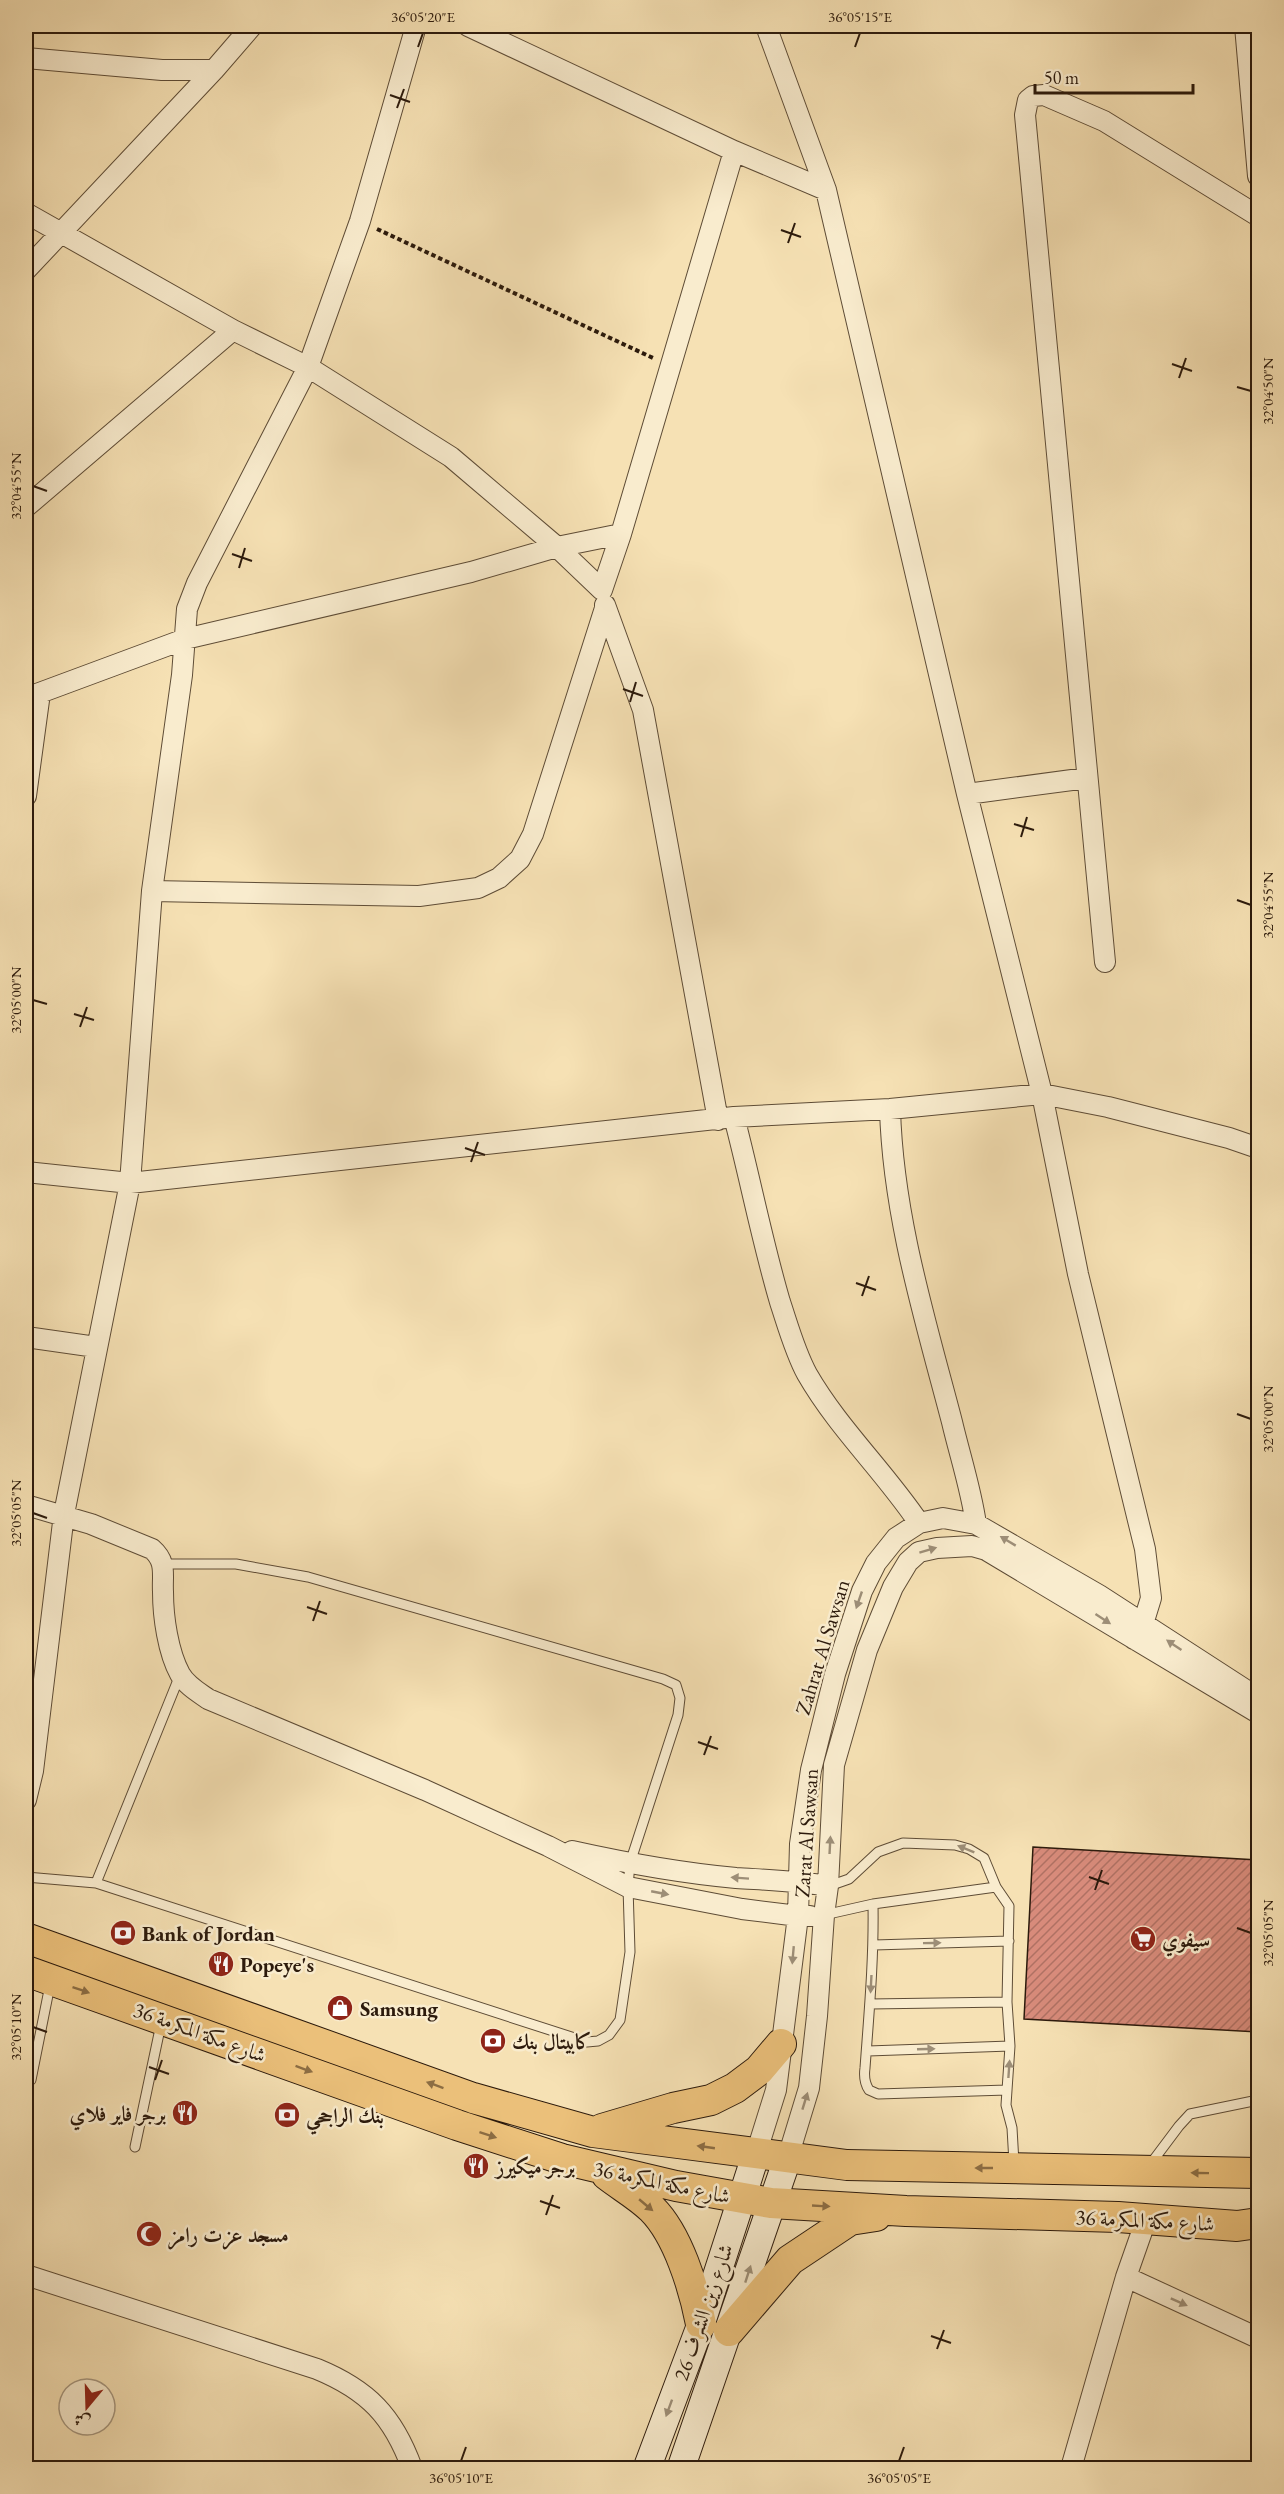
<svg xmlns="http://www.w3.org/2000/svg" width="1284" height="2494" viewBox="0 0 1284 2494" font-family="'EB Garamond',Amiri,serif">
<defs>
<pattern id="building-hatch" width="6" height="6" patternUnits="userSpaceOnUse" patternTransform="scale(1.5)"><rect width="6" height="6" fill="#d88b7b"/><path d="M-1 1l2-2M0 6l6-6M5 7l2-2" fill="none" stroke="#af7163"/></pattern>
</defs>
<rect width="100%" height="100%" fill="#f6e1b4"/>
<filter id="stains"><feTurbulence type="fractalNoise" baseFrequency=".00333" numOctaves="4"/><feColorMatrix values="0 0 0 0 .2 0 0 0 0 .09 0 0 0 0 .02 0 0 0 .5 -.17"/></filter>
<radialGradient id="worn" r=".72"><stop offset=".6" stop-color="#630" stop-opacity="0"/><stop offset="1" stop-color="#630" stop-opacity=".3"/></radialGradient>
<!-- building -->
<path fill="url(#building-hatch)" stroke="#2c1a0c" stroke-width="1.5" d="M 1033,1847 L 1258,1860 L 1258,2032 L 1024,2019 Z"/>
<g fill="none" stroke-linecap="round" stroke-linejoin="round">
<!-- service casing -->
<g stroke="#5e4c36" stroke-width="11">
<path id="service" d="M 26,1877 L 96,1883 L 587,2042 L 598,2041 L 609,2035 L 620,2020 L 630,1952 L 628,1887 L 630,1863 L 678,1715 L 680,1698 L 676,1685 L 663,1679 L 308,1577 L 236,1564 L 164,1564
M 96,1883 L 180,1675
M 829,1886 L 849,1879 L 878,1852 L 903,1843 L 955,1845 L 969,1849 L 984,1858 L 996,1887 L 1009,1906 L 1007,2002 L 1010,2046 L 1006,2105 L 1012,2128 L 1014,2163
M 873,1904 C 874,1959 869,2013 865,2068 C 864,2075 865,2084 869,2090 L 878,2094 L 1007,2090
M 824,1915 L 873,1904 L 996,1887
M 874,1945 L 1009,1941
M 870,2004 L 1007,2002
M 868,2051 L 1010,2046
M 31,2080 L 50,1985
M 135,2147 L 161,2024
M 1149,2166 L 1179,2126 L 1190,2114 L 1258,2100"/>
</g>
<!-- minor casing -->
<g stroke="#5e4c36" stroke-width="22">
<path id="minor" d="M 468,26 L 734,151 L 826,190
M 766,26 L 826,190 L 967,794 L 1042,1094 L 1078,1274 L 1145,1549 L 1151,1598 L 1143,1624 L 1134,1639
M 1245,26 L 1258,176
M 26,58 L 162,70 L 214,70
M 26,213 L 233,330 L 308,367 L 451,457 L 557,547 L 621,534
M 26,270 L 214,70 L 252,26
M 26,507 L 233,330
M 605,605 L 643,710 L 718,1120
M 26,698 L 185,639 L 471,572 L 557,547 L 602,590 L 621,534 L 734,151
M 967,794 L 1087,778
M 26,796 L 40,693
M 152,891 L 419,896 L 478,888 L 499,878 L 520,859 L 533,834 L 605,608
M 1105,962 L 1025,115 L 1028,100 L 1033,96 L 1044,95 L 1104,121 L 1258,216
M 890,1109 C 893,1216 925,1319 952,1422 C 960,1456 971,1489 976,1524
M 734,1117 C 750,1178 762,1241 780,1302 C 788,1326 795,1352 807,1374 C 838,1428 884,1471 919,1523
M 26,1172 L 130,1183 L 734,1117 L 890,1109 L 1042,1094 L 1108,1107 L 1229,1138 L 1258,1148
M 26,1337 L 96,1347
M 26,1505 L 91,1524 L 152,1549 C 167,1562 162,1574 163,1592 C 163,1617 168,1652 180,1674 C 186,1685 198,1692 208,1699 L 425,1790 L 548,1846 L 628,1887 L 742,1909 L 798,1916 L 810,1916
M 26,1800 L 33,1771 L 64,1514 L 130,1183 L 152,891 L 182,675 L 187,609 L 197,583 L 308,367 L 360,221 L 416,26
M 572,1851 C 626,1863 681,1873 736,1878 C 767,1880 798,1881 828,1886
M 756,2154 L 776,2090 L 798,1916 L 800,1844 L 811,1770 L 835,1674 L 862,1591 L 876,1563 L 896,1538 L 919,1523 L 943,1518 L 976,1524 L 1099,1595 L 1258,1698
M 788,2157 L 809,2088 L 817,2016 L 824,1915 L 828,1886 L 834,1765 L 867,1650 L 893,1587 L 908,1562 L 919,1552 L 937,1548 L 972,1546 L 986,1550 L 1258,1713
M 26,2275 L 317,2369 C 368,2390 393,2416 412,2468
M 1126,2277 L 1258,2338
M 1071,2468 L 1126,2277 L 1146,2220"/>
</g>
<!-- secondary casing -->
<g stroke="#2c1a0c" stroke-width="29">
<path id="secondary" d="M 647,2468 L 701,2324 L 756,2154
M 681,2468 L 788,2157"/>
</g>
<!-- primary casing -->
<g stroke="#2c1a0c" stroke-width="32">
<path id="primary" d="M 26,1938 L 473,2098 L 593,2132 L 847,2165 L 1258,2173
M 26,1971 L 457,2125 L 562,2159 L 676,2186 L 771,2203 L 906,2211 L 1118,2217 L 1237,2226 L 1258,2223
M 602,2129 L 673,2108 L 711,2100 L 735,2088 L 759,2070 L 781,2044
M 607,2175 C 621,2186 639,2196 652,2209 C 678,2235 694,2288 701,2324
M 729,2331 L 790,2260 L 850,2220 L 876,2216"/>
</g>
<!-- path -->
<path stroke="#2c1a0c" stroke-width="4" stroke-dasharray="4.5 3" stroke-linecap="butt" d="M 377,229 L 653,358
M 26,2112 L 29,2092"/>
<!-- service -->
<use href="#service" stroke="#f9ecce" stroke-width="9"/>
<!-- minor -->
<use href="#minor" stroke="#f9ecce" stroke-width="20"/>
<!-- secondary -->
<use href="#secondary" stroke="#f9ecce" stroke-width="27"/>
<!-- primary -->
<use href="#primary" stroke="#ebc07a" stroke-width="30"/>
</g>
<!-- one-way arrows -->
<defs><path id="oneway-solid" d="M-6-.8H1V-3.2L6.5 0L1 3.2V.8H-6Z" transform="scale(1.5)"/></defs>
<g fill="#9d8e77">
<use href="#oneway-solid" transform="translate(1008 1541) rotate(-149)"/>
<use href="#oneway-solid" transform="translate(928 1550) rotate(-17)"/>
<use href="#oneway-solid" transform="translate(859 1600) rotate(109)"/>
<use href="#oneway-solid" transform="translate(1103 1619) rotate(33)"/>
<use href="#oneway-solid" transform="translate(1174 1645) rotate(-146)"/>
<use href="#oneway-solid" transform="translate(830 1845) rotate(-87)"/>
<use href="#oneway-solid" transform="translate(966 1849) rotate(-158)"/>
<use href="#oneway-solid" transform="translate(740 1878) rotate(-176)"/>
<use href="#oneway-solid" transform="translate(660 1893) rotate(11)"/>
<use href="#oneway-solid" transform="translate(932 1943) rotate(-1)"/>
<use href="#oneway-solid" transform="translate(793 1955) rotate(95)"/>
<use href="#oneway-solid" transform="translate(871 1984) rotate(93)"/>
<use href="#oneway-solid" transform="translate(926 2049) rotate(-2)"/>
<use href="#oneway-solid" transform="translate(1009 2069) rotate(-86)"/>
<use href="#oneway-solid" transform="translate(805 2101) rotate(-73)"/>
<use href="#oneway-solid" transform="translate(748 2274) rotate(-72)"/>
<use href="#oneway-solid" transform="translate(1179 2302) rotate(24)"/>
<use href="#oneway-solid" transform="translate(669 2408) rotate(110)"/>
</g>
<g fill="#8c6d43">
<use href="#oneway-solid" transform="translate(81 1990) rotate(19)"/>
<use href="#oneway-solid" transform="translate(304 2069) rotate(20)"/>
<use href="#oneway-solid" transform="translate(435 2085) rotate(-160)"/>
<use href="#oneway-solid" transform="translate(488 2135) rotate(18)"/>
<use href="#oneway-solid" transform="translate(706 2147) rotate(-172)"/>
<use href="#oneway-solid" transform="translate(984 2168) rotate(-180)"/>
<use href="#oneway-solid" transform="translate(1200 2173) rotate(-179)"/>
<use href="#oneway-solid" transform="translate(646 2205) rotate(40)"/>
<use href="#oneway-solid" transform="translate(821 2206) rotate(3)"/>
</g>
<!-- ticks -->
<path fill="none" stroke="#2c1a0c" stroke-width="2" d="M 418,47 L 423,33M 855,47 L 860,33M 390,95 L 410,102M 397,108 L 404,89M 781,230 L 801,237M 788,243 L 795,223M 1172,364 L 1192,371M 1179,378 L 1186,358M 1237,387 L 1251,391M 33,486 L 47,491M 232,554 L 252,561M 239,568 L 245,548M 623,689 L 643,696M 630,702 L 636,682M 1014,824 L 1034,830M 1021,837 L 1027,817M 1237,900 L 1251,905M 33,1000 L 47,1004M 74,1014 L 94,1020M 80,1027 L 87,1007M 465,1148 L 485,1155M 471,1162 L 478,1142M 856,1283 L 876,1290M 862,1296 L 869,1276M 1237,1414 L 1251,1419M 33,1513 L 47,1518M 307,1607 L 327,1614M 313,1621 L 320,1601M 698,1742 L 718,1749M 704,1755 L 711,1736M 1089,1877 L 1109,1884M 1095,1890 L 1102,1870M 1237,1928 L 1251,1933M 33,2027 L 47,2032M 149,2067 L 169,2074M 155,2080 L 162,2060M 540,2201 L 560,2208M 546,2215 L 553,2195M 931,2336 L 951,2343M 937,2349 L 944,2330M 461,2461 L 466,2447M 899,2461 L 904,2447"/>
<!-- icons -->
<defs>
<g id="bank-disc" transform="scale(1.35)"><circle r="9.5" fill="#8f2418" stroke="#f9ecce"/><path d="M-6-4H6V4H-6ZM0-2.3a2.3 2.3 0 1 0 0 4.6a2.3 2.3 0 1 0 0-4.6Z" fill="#fff"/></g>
<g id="supermarket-disc" transform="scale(1.35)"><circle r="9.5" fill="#8f2418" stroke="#f9ecce"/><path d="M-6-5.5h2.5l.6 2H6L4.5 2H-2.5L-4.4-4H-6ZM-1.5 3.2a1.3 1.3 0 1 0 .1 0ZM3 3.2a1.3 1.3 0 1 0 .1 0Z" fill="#fff"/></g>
<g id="restaurant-disc" transform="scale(1.35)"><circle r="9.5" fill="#8f2418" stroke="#f9ecce"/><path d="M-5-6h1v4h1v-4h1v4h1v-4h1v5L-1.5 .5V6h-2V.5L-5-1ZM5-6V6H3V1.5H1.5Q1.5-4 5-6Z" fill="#fff"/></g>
<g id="shop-disc" transform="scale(1.35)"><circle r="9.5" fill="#8f2418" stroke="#f9ecce"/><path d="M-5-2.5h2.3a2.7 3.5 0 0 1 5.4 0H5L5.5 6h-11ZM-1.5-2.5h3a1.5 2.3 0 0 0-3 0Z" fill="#fff"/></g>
<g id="mosque-disc" transform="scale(1.35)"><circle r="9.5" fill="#8f2418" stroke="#f9ecce"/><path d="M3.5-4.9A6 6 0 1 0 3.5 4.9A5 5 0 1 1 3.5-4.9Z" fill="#fff"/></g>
</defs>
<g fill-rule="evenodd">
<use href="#bank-disc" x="123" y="1933"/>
<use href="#supermarket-disc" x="1143" y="1939"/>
<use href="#restaurant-disc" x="221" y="1964"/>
<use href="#shop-disc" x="340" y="2008"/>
<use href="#bank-disc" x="493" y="2041"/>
<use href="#restaurant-disc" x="185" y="2113"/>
<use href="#bank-disc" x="287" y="2115"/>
<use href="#restaurant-disc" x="476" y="2166"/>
<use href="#mosque-disc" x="149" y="2234"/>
</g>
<g text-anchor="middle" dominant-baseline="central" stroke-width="5" stroke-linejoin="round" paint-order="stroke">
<!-- street labels -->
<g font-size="21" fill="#2c1a0c" stroke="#f9ecce">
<text transform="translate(822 1647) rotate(-73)">Zahrat Al Sawsan</text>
<text transform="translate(806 1833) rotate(-86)">Zarat Al Sawsan</text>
<text transform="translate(200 2032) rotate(20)">شارع مكة المكرمة 36</text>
<text transform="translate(662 2182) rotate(12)">شارع مكة المكرمة 36</text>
<text transform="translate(1145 2220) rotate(3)">شارع مكة المكرمة 36</text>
<text transform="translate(703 2312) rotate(-71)">شارع زين الشرف 26</text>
</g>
<!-- poi labels -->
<g font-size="21" font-weight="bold" fill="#2c1a0c" stroke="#f9ecce" text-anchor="start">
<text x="142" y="1933">Bank of Jordan</text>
<text x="1162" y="1939">سيفوي</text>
<text x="240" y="1964">Popeye's</text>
<text x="360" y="2008">Samsung</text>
<text x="512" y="2041">كابيتال بنك</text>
<text x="166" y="2113" text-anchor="end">برجر فاير فلاي</text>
<text x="306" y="2115">بنك الراجحي</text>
<text x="496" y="2166">برجر ميكيرز</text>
<text x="168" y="2234">مسجد عزت رامز</text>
</g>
</g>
<!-- margin -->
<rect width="1284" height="2494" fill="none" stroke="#f6e1b4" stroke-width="66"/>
<!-- north arrow -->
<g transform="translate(87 2407) rotate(199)"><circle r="28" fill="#f9ecce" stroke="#a79880" stroke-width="1.5"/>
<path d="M0-4.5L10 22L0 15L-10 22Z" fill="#8f2418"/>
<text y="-9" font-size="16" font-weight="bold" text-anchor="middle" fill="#2c1a0c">ش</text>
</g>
<!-- scale -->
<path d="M1035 84v9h158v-9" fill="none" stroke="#2c1a0c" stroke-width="3"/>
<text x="1044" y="84" font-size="18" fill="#2c1a0c" stroke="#f9ecce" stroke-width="4.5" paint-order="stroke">50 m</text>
<rect x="33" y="33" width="1218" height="2428" fill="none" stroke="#2c1a0c" stroke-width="2"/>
<g font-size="15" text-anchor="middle" fill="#2c1a0c">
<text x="423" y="22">36°05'20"E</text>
<text x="860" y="22">36°05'15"E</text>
<text transform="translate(1268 391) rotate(-90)" y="5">32°04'50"N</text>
<text transform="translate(16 486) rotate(-90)" y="5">32°04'55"N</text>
<text transform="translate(1268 905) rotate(-90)" y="5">32°04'55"N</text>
<text transform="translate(16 1000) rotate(-90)" y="5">32°05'00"N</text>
<text transform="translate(1268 1419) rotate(-90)" y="5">32°05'00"N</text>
<text transform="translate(16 1513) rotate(-90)" y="5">32°05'05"N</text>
<text transform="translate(1268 1933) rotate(-90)" y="5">32°05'05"N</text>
<text transform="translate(16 2027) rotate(-90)" y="5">32°05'10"N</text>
<text x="461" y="2483">36°05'10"E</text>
<text x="899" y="2483">36°05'05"E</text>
</g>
<rect width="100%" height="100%" filter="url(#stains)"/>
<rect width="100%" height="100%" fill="url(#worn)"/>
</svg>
